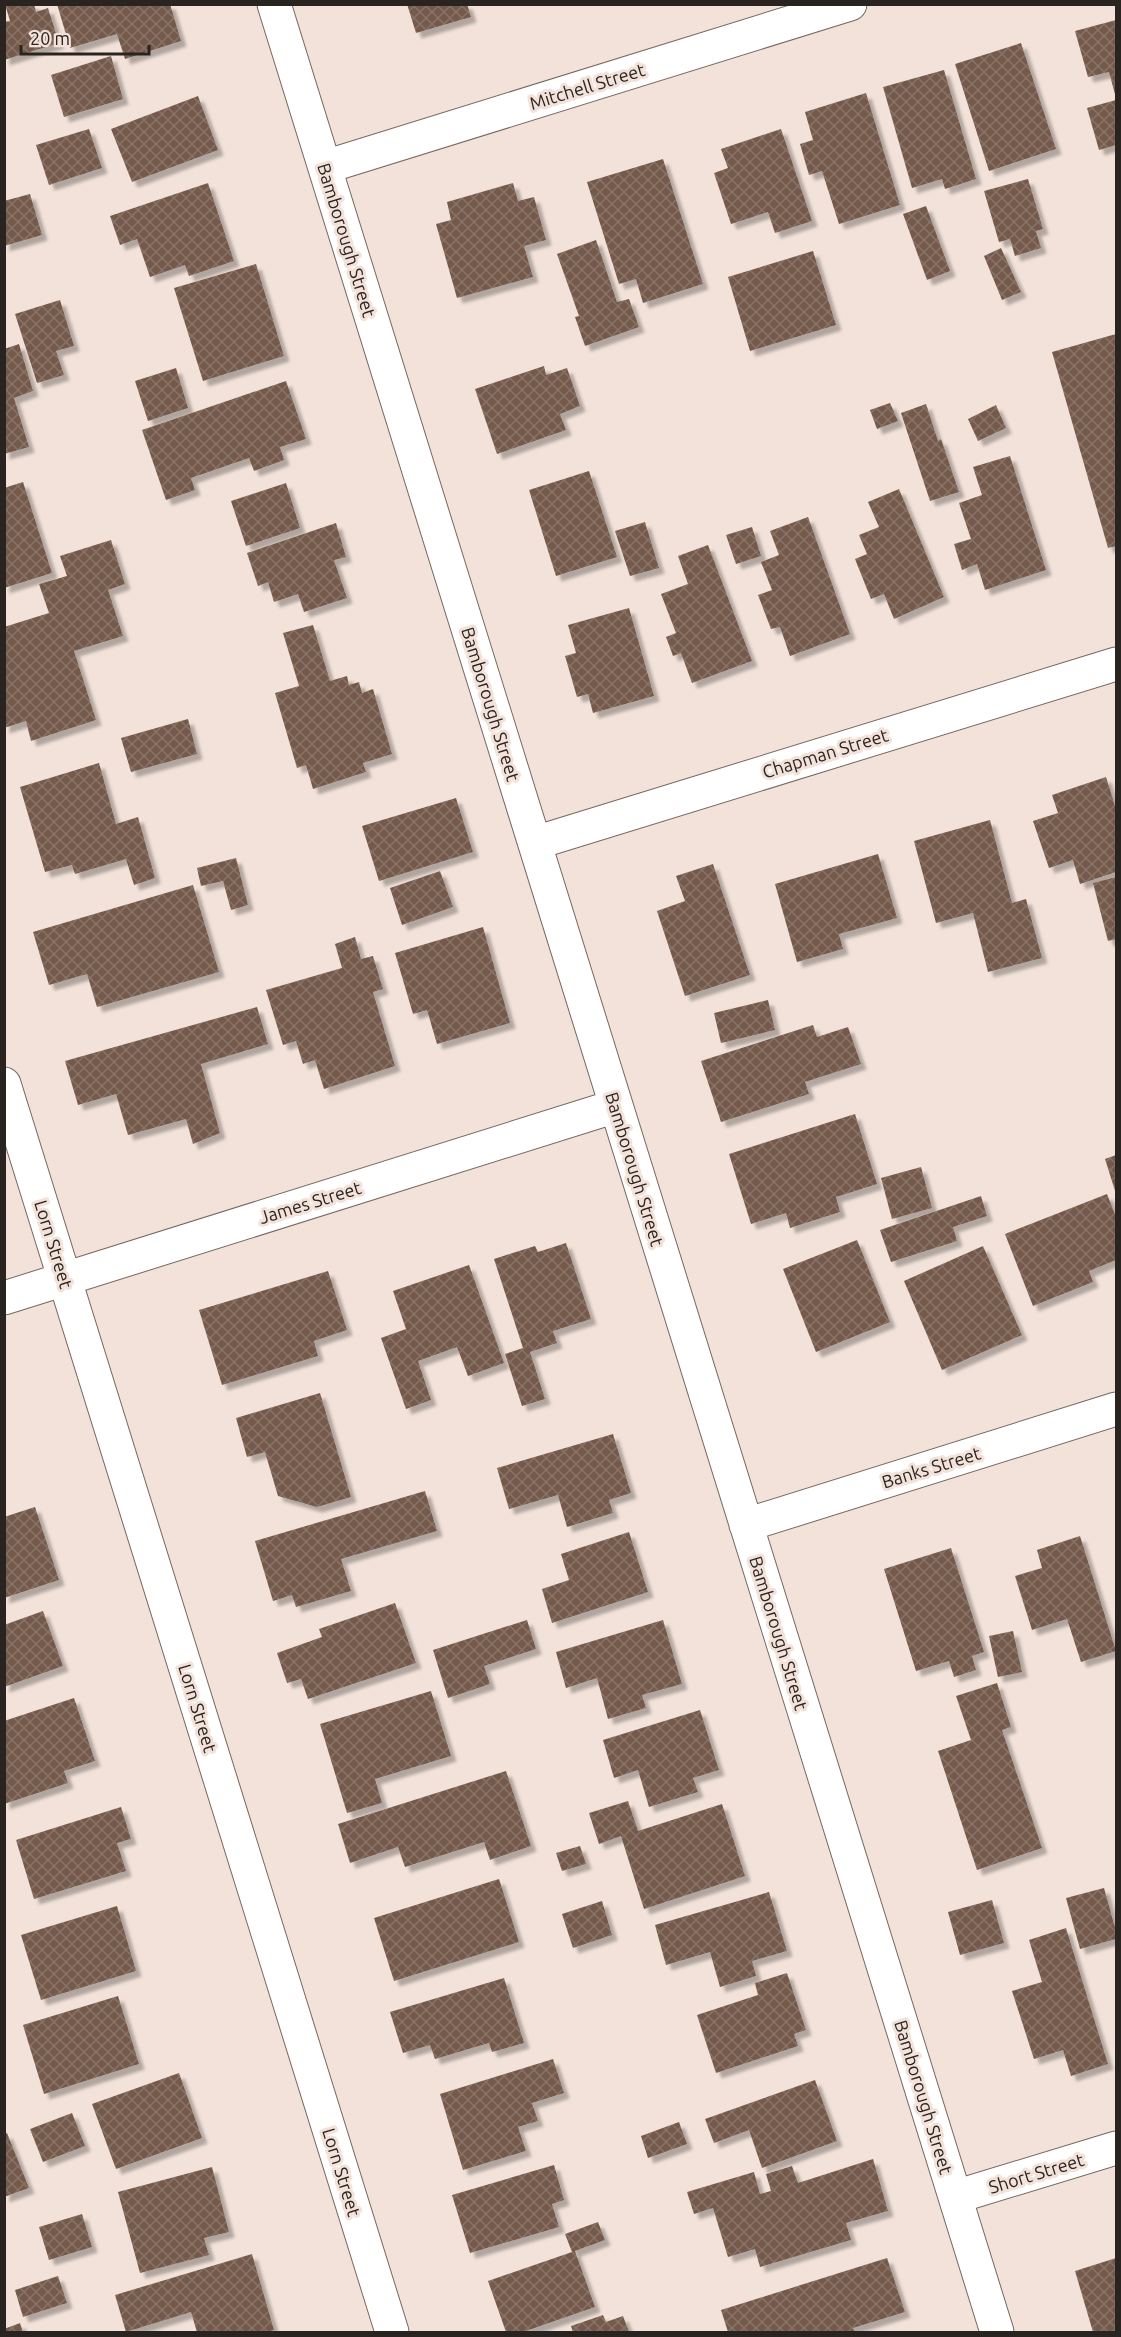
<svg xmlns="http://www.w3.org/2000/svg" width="1121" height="2337" viewBox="0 0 1121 2337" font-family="Ubuntu,sans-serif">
<defs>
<pattern id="building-cross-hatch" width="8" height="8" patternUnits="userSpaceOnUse" patternTransform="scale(1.5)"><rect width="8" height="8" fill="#755a4b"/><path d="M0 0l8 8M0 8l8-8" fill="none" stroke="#887367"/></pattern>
<filter id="shadow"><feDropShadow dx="5.5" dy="5.5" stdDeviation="1.5" flood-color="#0004"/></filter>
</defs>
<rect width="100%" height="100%" fill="#f2e2d9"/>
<!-- building -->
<path fill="url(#building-cross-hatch)" filter="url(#shadow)" d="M 5,4 L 34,4 L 36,12 L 48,8 L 59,43 L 4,60 L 4,22 L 10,21 Z
M 57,4 L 170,4 L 181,41 L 125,59 L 117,34 L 70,48 Z
M 407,4 L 467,4 L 471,17 L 416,33 Z
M 1116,20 L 1116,98 L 1109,72 L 1088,77 L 1075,31 Z
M 1021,43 L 1056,149 L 989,171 L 955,64 Z
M 111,56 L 123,99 L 64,117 L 51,75 Z
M 944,70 L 976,179 L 945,189 L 942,179 L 912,188 L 883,87 Z
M 866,93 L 900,205 L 839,224 L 822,171 L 809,175 L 800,144 L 813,140 L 805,112 Z
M 198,96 L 218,150 L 132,182 L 111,129 Z
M 1116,100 L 1116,145 L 1099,150 L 1087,108 Z
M 89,129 L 102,168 L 49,185 L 36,145 Z
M 781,129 L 812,221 L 775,233 L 768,212 L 731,224 L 714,173 L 728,168 L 721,149 Z
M 663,159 L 703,284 L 643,303 L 636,279 L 619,284 L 587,182 Z
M 1028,179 L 1043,229 L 1036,231 L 1041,248 L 1015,256 L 1010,239 L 999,242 L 984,191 Z
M 208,183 L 234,261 L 189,276 L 185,265 L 150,277 L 137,239 L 120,245 L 110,216 Z
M 513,183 L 518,201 L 534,197 L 546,240 L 524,246 L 533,277 L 457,298 L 436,224 L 451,220 L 447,202 Z
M 30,194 L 42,235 L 4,246 L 4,201 Z
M 926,206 L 950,271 L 927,280 L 903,214 Z
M 596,240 L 617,302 L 629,299 L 639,327 L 585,346 L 575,317 L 579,316 L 557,254 Z
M 1001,248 L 1021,292 L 1002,300 L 984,256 Z
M 813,251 L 836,325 L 750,351 L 728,277 Z
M 256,264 L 284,356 L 203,381 L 174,288 Z
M 60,300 L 74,346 L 56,351 L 64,375 L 37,383 L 15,314 Z
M 1116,334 L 1116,546 L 1108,548 L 1052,352 Z
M 19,344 L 33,391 L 14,398 L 29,447 L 4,454 L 4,349 Z
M 544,366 L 546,375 L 567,368 L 580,406 L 560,414 L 566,430 L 497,454 L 475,389 Z
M 176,368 L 188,408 L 148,421 L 135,381 Z
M 286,381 L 306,439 L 280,447 L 284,460 L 254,471 L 249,458 L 191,478 L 195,490 L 166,500 L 142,430 Z
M 890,403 L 898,421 L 877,429 L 870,410 Z
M 926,404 L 938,441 L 941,439 L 959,492 L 930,501 L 901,413 Z
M 996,405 L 1006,428 L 978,441 L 968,419 Z
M 1010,456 L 1046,570 L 985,590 L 977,564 L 962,570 L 954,544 L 971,539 L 959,503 L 982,495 L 973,467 Z
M 589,471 L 617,557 L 556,576 L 529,490 Z
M 23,482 L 52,573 L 4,588 L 4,488 Z
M 286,483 L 300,528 L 246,546 L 231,501 Z
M 899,489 L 944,597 L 894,619 L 884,594 L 871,599 L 855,559 L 867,554 L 859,535 L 879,527 L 868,502 Z
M 808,517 L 850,634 L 790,656 L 780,627 L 771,629 L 758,595 L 772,590 L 761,562 L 779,555 L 770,531 Z
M 645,522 L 659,568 L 630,576 L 615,531 Z
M 336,523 L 346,557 L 334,560 L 347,598 L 304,612 L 298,594 L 274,602 L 268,582 L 258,586 L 247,553 Z
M 752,527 L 761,556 L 736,564 L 726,535 Z
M 111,540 L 125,584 L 108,590 L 123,636 L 74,651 L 96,720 L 31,741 L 26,721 L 4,728 L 4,627 L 49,613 L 39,584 L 67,576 L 60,556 Z
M 708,545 L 752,661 L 692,683 L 681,653 L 673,656 L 666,637 L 676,633 L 661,594 L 688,584 L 678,556 Z
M 629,608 L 654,696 L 593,713 L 588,694 L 577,697 L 565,656 L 576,653 L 568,625 Z
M 313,625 L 330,681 L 347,676 L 349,685 L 359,682 L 362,693 L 373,689 L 392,754 L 363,763 L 366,772 L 313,789 L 306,765 L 297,768 L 275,693 L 299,686 L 283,633 Z
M 188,719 L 197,754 L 131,772 L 121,738 Z
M 99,763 L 116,824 L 138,817 L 155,878 L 134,885 L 126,859 L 75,874 L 72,865 L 45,872 L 20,787 Z
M 1106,777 L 1116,809 L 1116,872 L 1080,884 L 1073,860 L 1049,868 L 1033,821 L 1058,813 L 1052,795 Z
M 456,798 L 473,852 L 379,881 L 362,826 Z
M 990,820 L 1012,903 L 1026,899 L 1042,958 L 988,972 L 973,913 L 936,923 L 914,841 Z
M 878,854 L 897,918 L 839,934 L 843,949 L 797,962 L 775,884 Z
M 236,858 L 248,905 L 231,910 L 223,881 L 201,886 L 197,868 Z
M 713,864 L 750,975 L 685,996 L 657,911 L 685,901 L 676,876 Z
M 440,871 L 453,907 L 402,925 L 390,888 Z
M 1116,877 L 1116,939 L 1108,941 L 1093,883 Z
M 193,885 L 219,972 L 97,1007 L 87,974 L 49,985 L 33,932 Z
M 483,927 L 510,1023 L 437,1044 L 427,1010 L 413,1014 L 395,953 Z
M 355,937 L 361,959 L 373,956 L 383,989 L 373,992 L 395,1066 L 324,1089 L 315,1060 L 303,1064 L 296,1041 L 283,1045 L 266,990 L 342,968 L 335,944 Z
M 768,1000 L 775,1030 L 721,1043 L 714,1013 Z
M 257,1007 L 268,1044 L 201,1064 L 220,1133 L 193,1144 L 186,1119 L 128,1135 L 116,1094 L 78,1105 L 65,1061 Z
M 813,1025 L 817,1037 L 848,1027 L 861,1064 L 805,1082 L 809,1094 L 721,1122 L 701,1061 Z
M 855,1114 L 877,1184 L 836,1197 L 840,1212 L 790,1228 L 786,1213 L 751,1224 L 729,1154 Z
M 1116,1155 L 1116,1194 L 1105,1159 Z
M 921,1167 L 932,1208 L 892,1219 L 881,1178 Z
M 1107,1194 L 1116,1217 L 1116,1260 L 1089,1271 L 1093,1282 L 1033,1306 L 1005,1234 Z
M 981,1196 L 987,1216 L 953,1227 L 957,1241 L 891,1262 L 880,1230 Z
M 857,1240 L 890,1322 L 816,1352 L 783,1269 Z
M 566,1243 L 591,1319 L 553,1331 L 557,1343 L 530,1352 L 545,1399 L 522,1406 L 505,1354 L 523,1348 L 494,1259 L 535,1246 L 538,1252 Z
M 983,1246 L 1022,1335 L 942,1370 L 904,1281 Z
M 469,1265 L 504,1363 L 468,1376 L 457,1347 L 418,1361 L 431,1400 L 406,1409 L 381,1338 L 406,1329 L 393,1291 Z
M 328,1271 L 347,1330 L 314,1341 L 318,1356 L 222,1385 L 199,1310 Z
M 320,1393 L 351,1497 L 317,1507 L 278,1496 L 265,1452 L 247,1457 L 236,1418 Z
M 613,1434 L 631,1493 L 609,1500 L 613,1513 L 567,1527 L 558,1495 L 509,1509 L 497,1468 Z
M 425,1491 L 437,1531 L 341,1559 L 351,1591 L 296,1607 L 292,1595 L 273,1601 L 255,1541 Z
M 35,1507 L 59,1580 L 4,1598 L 4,1517 Z
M 629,1532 L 648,1592 L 552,1623 L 542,1589 L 569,1580 L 561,1554 Z
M 1080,1536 L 1116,1651 L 1081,1662 L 1067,1619 L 1032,1630 L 1015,1576 L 1042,1568 L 1037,1550 Z
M 951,1548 L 984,1652 L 972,1656 L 976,1670 L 954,1677 L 949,1661 L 916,1671 L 884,1569 Z
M 395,1603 L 416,1663 L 308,1699 L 301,1679 L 287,1683 L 277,1653 L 322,1637 L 319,1629 Z
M 43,1611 L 63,1666 L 4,1687 L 4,1625 Z
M 527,1620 L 536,1649 L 484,1666 L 490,1684 L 448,1698 L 433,1650 Z
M 663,1620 L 682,1684 L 642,1695 L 646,1708 L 608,1719 L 597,1678 L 566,1688 L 556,1652 Z
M 1013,1631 L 1022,1672 L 998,1677 L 989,1636 Z
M 997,1683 L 1011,1727 L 1002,1730 L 1042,1848 L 977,1870 L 938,1751 L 971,1740 L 956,1696 Z
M 431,1691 L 451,1756 L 375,1779 L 382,1803 L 347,1813 L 320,1724 Z
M 74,1698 L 95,1761 L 64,1771 L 68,1783 L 4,1804 L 4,1721 Z
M 700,1710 L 719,1770 L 693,1778 L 698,1792 L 649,1807 L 638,1770 L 614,1778 L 603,1740 Z
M 506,1771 L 531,1846 L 490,1860 L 484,1842 L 405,1867 L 398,1847 L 350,1863 L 338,1824 Z
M 628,1801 L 638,1831 L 722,1804 L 745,1876 L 644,1909 L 621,1836 L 599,1844 L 589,1813 Z
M 121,1807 L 131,1839 L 117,1843 L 126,1871 L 34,1899 L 16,1840 Z
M 580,1846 L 586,1864 L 562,1871 L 556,1853 Z
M 499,1879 L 519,1942 L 394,1981 L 374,1918 Z
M 1104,1888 L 1116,1931 L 1116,1939 L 1080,1949 L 1066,1898 Z
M 769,1892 L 787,1951 L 752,1961 L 756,1976 L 720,1987 L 710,1952 L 666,1965 L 655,1925 Z
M 992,1900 L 1004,1943 L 960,1955 L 948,1912 Z
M 602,1901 L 612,1935 L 573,1948 L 562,1914 Z
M 117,1906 L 136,1971 L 41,2000 L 21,1935 Z
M 1066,1928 L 1108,2064 L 1071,2076 L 1063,2050 L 1034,2059 L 1012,1991 L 1042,1982 L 1029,1940 Z
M 787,1973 L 806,2030 L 794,2034 L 798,2046 L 716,2073 L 697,2015 L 758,1995 L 755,1983 Z
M 504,1978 L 524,2043 L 492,2052 L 489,2043 L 435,2059 L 430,2045 L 403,2053 L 390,2012 Z
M 118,1996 L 139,2064 L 44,2094 L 23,2025 Z
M 553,2059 L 564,2093 L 532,2103 L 538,2121 L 518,2127 L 526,2151 L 463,2170 L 440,2094 Z
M 179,2073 L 202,2138 L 116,2169 L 92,2104 Z
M 815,2080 L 837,2141 L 762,2168 L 749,2130 L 714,2143 L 705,2119 Z
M 72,2113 L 85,2146 L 43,2162 L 30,2129 Z
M 679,2122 L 687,2144 L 648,2158 L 641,2136 Z
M 7,2133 L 29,2188 L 4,2197 L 4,2134 Z
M 873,2159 L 888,2211 L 846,2223 L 851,2240 L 760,2267 L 755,2249 L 728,2257 L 713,2208 L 694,2214 L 687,2192 L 754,2172 L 760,2194 L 771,2191 L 766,2174 L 792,2166 L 798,2183 Z
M 554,2165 L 564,2200 L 552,2204 L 559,2227 L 470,2253 L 452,2195 Z
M 212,2167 L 229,2232 L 204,2238 L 209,2255 L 140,2273 L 118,2192 Z
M 82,2214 L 92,2247 L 49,2260 L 39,2227 Z
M 598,2222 L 605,2240 L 575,2251 L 595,2307 L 523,2332 L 506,2332 L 488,2281 L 572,2252 L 565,2234 Z
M 252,2254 L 274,2330 L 266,2332 L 197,2332 L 191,2312 L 126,2332 L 115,2295 Z
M 887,2258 L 905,2312 L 853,2328 L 855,2332 L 728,2332 L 721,2310 Z
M 1116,2258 L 1116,2332 L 1093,2332 L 1075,2271 Z
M 58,2276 L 67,2303 L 23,2317 L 15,2290 Z
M 603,2315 L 606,2322 L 623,2316 L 629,2332 L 573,2332 L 571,2326 Z
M 20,2323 L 23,2332 L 4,2332 L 4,2329 Z"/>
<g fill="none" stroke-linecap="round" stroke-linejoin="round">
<!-- minor casing -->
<g stroke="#766860" stroke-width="35">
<path id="minor" d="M 274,4 L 997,2332
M 325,167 L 850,4
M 535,843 L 1116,664
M 4,1084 L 392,2332
M 4,1298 L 616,1106
M 746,1525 L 1116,1409
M 955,2197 L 1116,2148"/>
</g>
<!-- minor -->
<use href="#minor" stroke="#fff" stroke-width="33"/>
</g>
<g text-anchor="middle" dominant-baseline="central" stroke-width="6" stroke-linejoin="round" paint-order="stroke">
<!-- street labels -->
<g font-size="18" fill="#2a2421" stroke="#f2e2d9">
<text transform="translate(587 86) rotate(-17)">Mitchell Street</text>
<text transform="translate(347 240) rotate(73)">Bamborough Street</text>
<text transform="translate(491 704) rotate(73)">Bamborough Street</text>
<text transform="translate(825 753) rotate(-17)">Chapman Street</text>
<text transform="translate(635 1169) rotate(73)">Bamborough Street</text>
<text transform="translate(310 1202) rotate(-17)">James Street</text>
<text transform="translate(54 1244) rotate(73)">Lorn Street</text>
<text transform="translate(931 1467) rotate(-17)">Banks Street</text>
<text transform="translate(779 1633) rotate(73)">Bamborough Street</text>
<text transform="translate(198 1708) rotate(73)">Lorn Street</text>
<text transform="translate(924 2097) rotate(73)">Bamborough Street</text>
<text transform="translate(342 2172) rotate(73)">Lorn Street</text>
<text transform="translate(1036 2173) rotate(-17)">Short Street</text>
</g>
</g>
<!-- border -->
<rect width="1121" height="2337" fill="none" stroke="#2a2421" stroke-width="12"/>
<!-- scale -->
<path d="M21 45v9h128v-9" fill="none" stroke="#2a2421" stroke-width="3"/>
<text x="30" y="45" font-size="18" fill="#2a2421" stroke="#f2e2d9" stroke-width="4.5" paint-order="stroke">20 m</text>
</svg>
